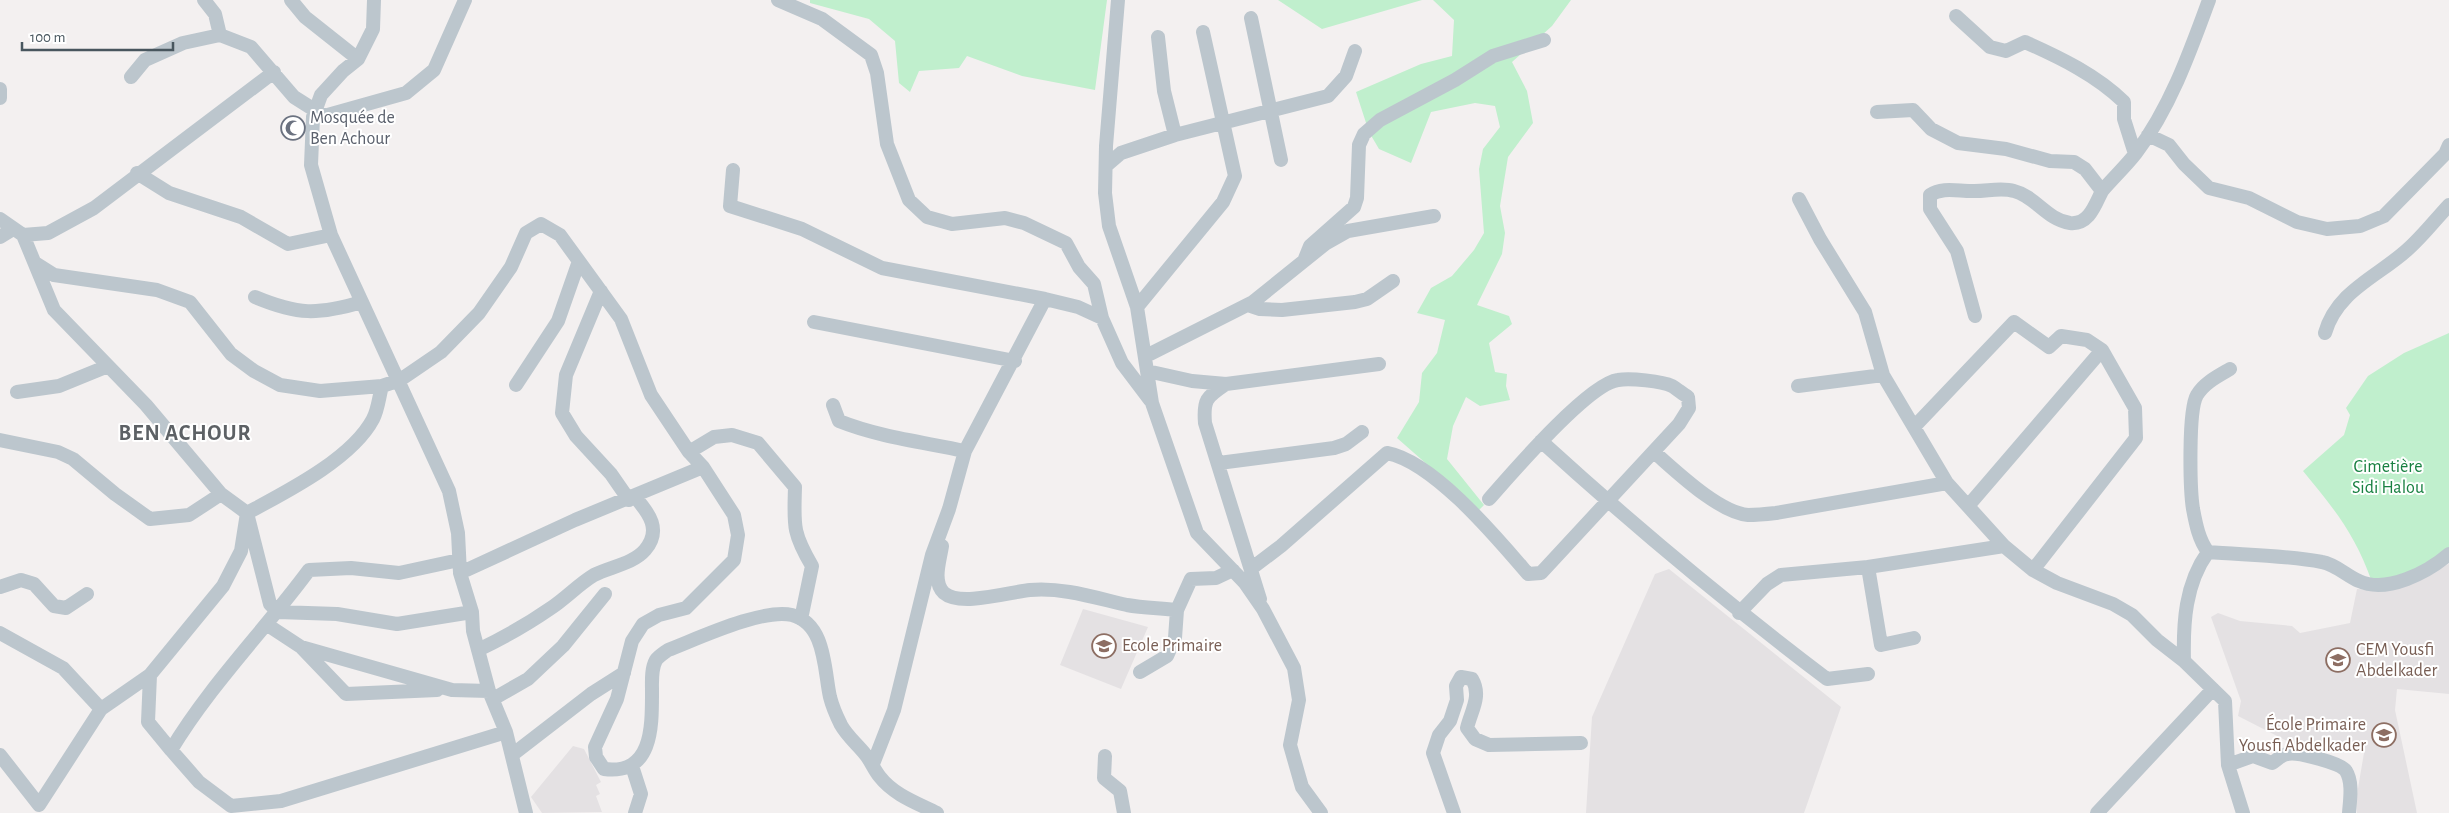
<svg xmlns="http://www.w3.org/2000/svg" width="2449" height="813" viewBox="0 0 2449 813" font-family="'Alegreya Sans',sans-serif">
<rect width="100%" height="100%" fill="#f3f0f0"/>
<!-- education -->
<path fill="#e4e1e3" d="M 2449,564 L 2449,694 L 2397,689 L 2395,710 L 2417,813 L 2357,813 L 2356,800 L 2364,753 L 2291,743 L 2238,716 L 2241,701 L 2211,617 L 2218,613 L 2240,621 L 2292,626 L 2300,633 L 2350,623 L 2357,589 L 2375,590 Z
M 1669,569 L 1841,707 L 1804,813 L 1586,813 L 1592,717 L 1655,574 Z
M 1083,609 L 1148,627 L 1121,689 L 1060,665 Z
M 573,746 L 584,749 L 601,782 L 596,785 L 600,794 L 596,796 L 602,812 L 542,813 L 531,797 Z"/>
<!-- green -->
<path fill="#c0efcd" d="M 810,0 L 1107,0 L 1095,90 L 1022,76 L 967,56 L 959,68 L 919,71 L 910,92 L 899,83 L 895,41 L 869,19 L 810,3 Z
M 1278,0 L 1422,0 L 1322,29 Z
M 1433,0 L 1571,0 L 1552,26 L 1512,62 L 1527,91 L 1533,123 L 1508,157 L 1500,206 L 1505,233 L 1502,254 L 1477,305 L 1509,316 L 1512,324 L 1489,343 L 1495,372 L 1507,374 L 1506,386 L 1510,400 L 1480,406 L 1466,397 L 1453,426 L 1447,459 L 1484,505 L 1479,510 L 1397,438 L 1419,402 L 1422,373 L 1437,353 L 1445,320 L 1417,313 L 1431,288 L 1452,276 L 1474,250 L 1484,233 L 1479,169 L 1483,149 L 1500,127 L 1495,106 L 1475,103 L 1431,112 L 1411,163 L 1379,149 L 1369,132 L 1356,92 L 1421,64 L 1452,56 L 1454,20 Z
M 2449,333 L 2449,548 C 2422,567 2405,577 2372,582 C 2355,534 2335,510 2303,471 L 2344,435 L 2350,415 L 2346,408 L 2368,376 L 2404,353 Z"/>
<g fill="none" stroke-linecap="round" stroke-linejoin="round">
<!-- minor -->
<path stroke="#bcc6cd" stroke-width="14" d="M 204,0 L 215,14 L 220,35
M 291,0 L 305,17 L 358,59
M 374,0 L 373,29 L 358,59 L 343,71 L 321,95 L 313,117 L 311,165 L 331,235 L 449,491 L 458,533 L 460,573 L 472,612 L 473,631 L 489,691 L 506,732 L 526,813
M 778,0 L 822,19 L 871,55 L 877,73 L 887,144 L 909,200 L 927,217 L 952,224 L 1005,218 L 1024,223 L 1066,243 L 1079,267 L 1094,284 L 1102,318
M 1118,0 L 1106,146 L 1105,193 L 1109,226 L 1137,307 L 1152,403 L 1197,533 L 1245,583 L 1263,609 L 1294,668 L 1299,700 L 1290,745 L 1302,787 L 1321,813
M 1956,16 L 1990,47 L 2006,51 L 2025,42 C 2061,58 2096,75 2124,102 L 2124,119 L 2135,154
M 1251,18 L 1281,160
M 1158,37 L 1164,91 L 1175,135
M 131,77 L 145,60 L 183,43 L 220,35 L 251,47 L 294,97 L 324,116 L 406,93 L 434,70 L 465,0
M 0,89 L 0,98
M 1877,112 L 1913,110 L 1931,129 L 1958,143 L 2006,149 L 2050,161 L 2074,162 L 2085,169 L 2102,191 C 2113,178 2126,166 2136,153 C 2170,108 2190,52 2209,0
M 2148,135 L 2169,145 L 2184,164 L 2209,188 L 2249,198 L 2297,222 L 2327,229 L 2360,226 L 2384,216 L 2445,154 L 2449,145
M 1107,165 L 1121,153 L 1175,135 L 1328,96 L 1346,76 L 1355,51
M 733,170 L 730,206 L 802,229 L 882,268 L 1045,299 L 1078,307 L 1102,318 L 1122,363 L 1150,400
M 137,173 L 169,193 L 241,217 L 288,244 L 331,235
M 1799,199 L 1820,239 L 1865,312 L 1883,375 L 1947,483 L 2004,546 L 2033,570 L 2057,583 L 2113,604 L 2132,615 L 2157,640 L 2184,661 L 2225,701 L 2228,765 L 2243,813
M 0,219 L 23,235 L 54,310 L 146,405 L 221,494 L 247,513 L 270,604 L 278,612 L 337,614 L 397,624 L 472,612
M 23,235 L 48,233 L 94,208 L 274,72
M 0,237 L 13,229
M 1304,261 L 1310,246 L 1354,207 L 1357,198 L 1359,145 L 1364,134 L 1380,120 L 1455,80 L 1493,56 L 1544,40
M 35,263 L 54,275 L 157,290 L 190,302 L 231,354 L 254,371 L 280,385 L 320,391 L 382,386 L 400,380 L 441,352 L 479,313 L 511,267 L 526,233 L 541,224 L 560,235 L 621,319 L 651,395 L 689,452 L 714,437 L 732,435 L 758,443 L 795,487 C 794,525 792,532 812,566 L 801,619
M 601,291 L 566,375 L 562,413 L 576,436 L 611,474 L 629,500
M 255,297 C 298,315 317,315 362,302
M 1248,305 L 1260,309 L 1282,310 L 1355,302 L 1367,299 L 1393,281
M 1137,307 L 1223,202 L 1235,176 L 1203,32
M 1975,316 L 1957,251 L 1930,209 L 1930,195 C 1942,187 1957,191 1971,191 C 1985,192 2000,187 2014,191 C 2035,196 2047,220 2070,223 C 2089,225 2095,205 2102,191
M 814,322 L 1015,361
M 2325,333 C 2337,291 2377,277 2407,250 C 2422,237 2435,220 2449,205
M 1146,356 L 1253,302 L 1325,244 L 1348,231 L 1434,216
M 1147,371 L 1192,381 L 1226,384 L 1379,364
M 1226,384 C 1207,397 1203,399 1205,423 L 1260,599
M 516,385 L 558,321 L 579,261
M 1798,386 L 1883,375
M 17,392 L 59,386 L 108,366
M 833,405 L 839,421 C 879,437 923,442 965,451
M 1914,427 L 2014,322 L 2049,347 L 2061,336 L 2087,340 L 2102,350 L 1968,506
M 0,440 L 58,452 L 73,459 L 115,494 L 150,519 L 189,515 L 221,494
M 1541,441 C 1633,525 1728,604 1827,679 L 1868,674
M 689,452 L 703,467 L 734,515 L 738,535 L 734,560 L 686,608 L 659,615 L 643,624 L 632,641 L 617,699 L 595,747 L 596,757 L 604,769 C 653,775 652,727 652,691 C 652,681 651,669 656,660 C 659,656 664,653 668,650 C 697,639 762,608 792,615 C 826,624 824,670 830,697 C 832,705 837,717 841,725 C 847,736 858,745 865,754 C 871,761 874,770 880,777 C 894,795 917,803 937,813
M 1654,452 C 1676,471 1718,512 1748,515 C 1757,515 1767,514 1776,513 L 1947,483
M 1219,463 L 1334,448 L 1346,444 L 1362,432
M 942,546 C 940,560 932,582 944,593 C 960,607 1010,592 1030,590 C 1063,587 1096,598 1127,605 C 1143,608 1161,608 1177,610
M 2208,552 C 2199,540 2196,525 2193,509 C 2190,490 2188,410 2197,395 C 2204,383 2218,376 2230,369
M 459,560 L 399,573 L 351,568 L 309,570 C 264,631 210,685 171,750 L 199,782 L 231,806 L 281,801 L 506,732
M 1868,567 L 1881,645 L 1914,638
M 1252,568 L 1281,546 L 1387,453 C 1434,462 1497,538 1528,574 L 1541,573 L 1679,424 L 1689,408 L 1688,397 C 1683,394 1677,389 1672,386 C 1662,381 1630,378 1618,380 C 1588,384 1511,474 1489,499
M 2033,570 L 2136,438 L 2135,408 L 2102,350
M 460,573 L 575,520 L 703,467
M 0,587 L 21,580 L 34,584 L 54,606 L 66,608 L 87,594
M 1739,613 L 1767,584 L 1781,575 L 1868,567 L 2004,546
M 266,624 L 301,647 L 452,690 L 489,691
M 0,633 L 63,668 L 101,709 L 39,805 L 0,755
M 301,647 L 346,694 L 437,690
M 478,650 C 503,638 528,624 551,608 C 566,598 579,584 594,575 C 609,567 633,564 645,550 C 662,530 649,513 635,497
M 2184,661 C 2183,623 2185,584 2208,552 C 2246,555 2285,555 2322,562 C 2335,564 2347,576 2359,581 C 2387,594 2428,572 2449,554
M 1140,672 L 1167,656 L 1175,638 L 1177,610 L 1191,579 L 1216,578 L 1233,570
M 150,675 L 148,722 L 171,750
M 493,699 L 528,679 L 563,646 L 605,594
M 101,709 L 150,675 L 223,586 L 241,551 L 247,513 C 286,492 352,459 373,419 C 378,410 379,397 382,386
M 512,755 L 591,694 L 624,673
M 1105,756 L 1104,778 L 1120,791 L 1124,813
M 873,764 L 894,710 L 932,555 L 949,509 L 965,451 L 1045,299
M 2228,765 L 2253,756 L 2272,763 C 2277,760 2282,754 2288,754 C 2297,752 2342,763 2346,771 C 2353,782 2350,800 2349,813
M 632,766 L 641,794 L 635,813
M 1454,813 L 1433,753 L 1439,735 L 1450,721 L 1457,700 L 1456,686 L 1461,677 L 1472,679 C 1482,696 1471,711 1467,728 L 1475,739 L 1489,745 L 1581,743
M 2097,813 L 2213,689"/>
</g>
<!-- icons -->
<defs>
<g id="mosque-ring" transform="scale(1.25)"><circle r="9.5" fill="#fff" stroke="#6b7280" stroke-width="1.5"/><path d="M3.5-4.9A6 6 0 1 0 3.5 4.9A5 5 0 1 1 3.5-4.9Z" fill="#6b7280"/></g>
<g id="school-ring" transform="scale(1.25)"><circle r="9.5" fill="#fff" stroke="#8d6e63" stroke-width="1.5"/><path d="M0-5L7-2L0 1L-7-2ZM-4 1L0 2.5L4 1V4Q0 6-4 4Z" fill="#8d6e63"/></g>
</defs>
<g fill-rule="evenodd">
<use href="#mosque-ring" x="293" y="128"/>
<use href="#school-ring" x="1104" y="646"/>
<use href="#school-ring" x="2338" y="660"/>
<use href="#school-ring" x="2384" y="735"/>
</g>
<g text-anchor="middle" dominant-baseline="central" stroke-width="4" stroke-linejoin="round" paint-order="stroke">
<!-- worship labels -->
<g font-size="18" fill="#5b616d" stroke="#fff" text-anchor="start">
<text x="310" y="118">Mosquée de<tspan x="310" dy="21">Ben Achour</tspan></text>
</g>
<!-- park labels -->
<g font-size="18" fill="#188041" stroke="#fff">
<text x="2388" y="467">Cimetière<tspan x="2388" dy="21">Sidi Halou</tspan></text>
</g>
<!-- education labels -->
<g font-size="18" fill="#785e54" stroke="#fff" text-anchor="start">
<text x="1122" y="646">Ecole Primaire</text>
<text x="2356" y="650">CEM Yousfi<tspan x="2356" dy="21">Abdelkader</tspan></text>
<text x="2366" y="725" text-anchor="end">École Primaire<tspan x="2366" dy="21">Yousfi Abdelkader</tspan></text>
</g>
<!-- district labels -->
<g font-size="22" font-weight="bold" letter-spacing="1" fill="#5d6165" stroke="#fff">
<text x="185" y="433">BEN ACHOUR</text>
</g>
</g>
<!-- scale -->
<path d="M22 42v8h151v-8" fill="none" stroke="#48565e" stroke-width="2.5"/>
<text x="30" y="42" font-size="15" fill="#48565e" stroke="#ffffff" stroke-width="4" paint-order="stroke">100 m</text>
</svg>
